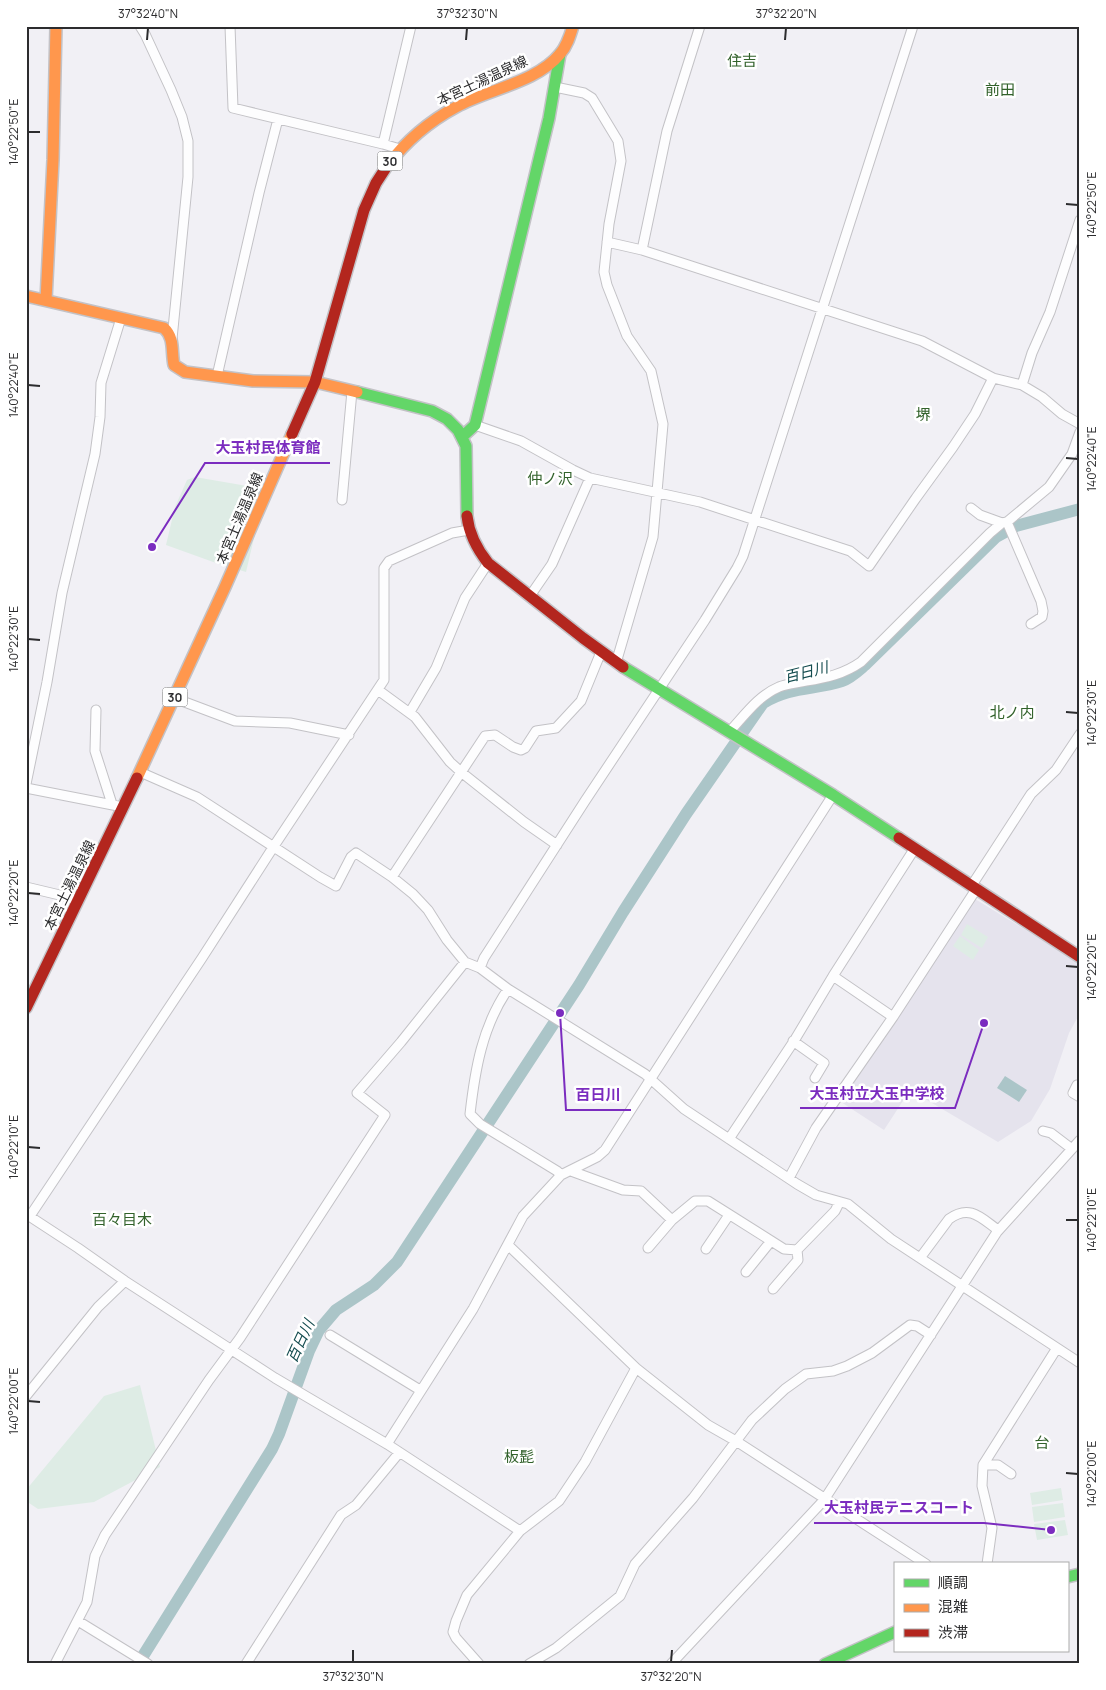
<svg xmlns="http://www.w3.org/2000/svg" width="1106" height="1690" viewBox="0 0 1106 1690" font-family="Manrope,'Noto Sans JP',sans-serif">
<rect width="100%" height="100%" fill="#f1f0f5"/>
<!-- built -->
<path fill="#e5e3ed" d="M 975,899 L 1080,963 L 1080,1013 L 1069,1033 L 1050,1089 L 1031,1121 L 998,1142 L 910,1090 L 884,1130 L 841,1102 Z"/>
<!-- green -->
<path fill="#deece5" d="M 195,477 L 253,487 L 264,496 L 246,572 L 216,563 L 166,545 L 175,507 L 187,480 Z
M 967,924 L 988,937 L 982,948 L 961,935 Z
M 960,936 L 979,950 L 973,960 L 953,946 Z
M 140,1385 L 160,1467 L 94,1502 L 38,1509 L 26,1501 L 26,1490 L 104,1396 Z
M 1061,1488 L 1063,1500 L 1032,1505 L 1030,1493 Z
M 1063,1503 L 1065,1517 L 1034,1522 L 1032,1507 Z
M 1065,1520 L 1068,1535 L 1037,1540 L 1034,1524 Z"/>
<!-- water -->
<path fill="#abc5c8" d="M 1005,1076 L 1027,1090 L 1019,1102 L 997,1088 Z"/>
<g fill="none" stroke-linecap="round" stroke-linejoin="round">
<!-- river -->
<path stroke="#abc5c8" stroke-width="12" d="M 138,1664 L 272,1449 L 279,1434 L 309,1351 L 319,1330 L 336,1310 L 374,1285 L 397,1262 L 579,985 L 623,912 L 686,814 L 763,703 C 791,686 814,690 842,681 C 851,678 858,671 865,665 L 996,537 L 1016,526 L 1080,509"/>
<!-- street casing -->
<g stroke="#c3c2c6" stroke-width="11">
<path id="street" d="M 140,26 L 145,34 L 171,90 L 182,117 L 188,141 L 188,177 L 172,339
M 230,26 L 233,108 L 383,144 L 400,149
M 555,87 L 584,93 L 592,98 L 618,141 L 621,161 L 609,224 L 604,272 L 607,285 L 627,336 L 651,371 L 663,424 L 653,537 L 616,663
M 383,144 L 411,26
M 607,242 L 642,250 L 922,341 L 993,378 L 1022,385 L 1042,397 L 1062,414 L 1080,424
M 642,250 L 667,131 L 700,26
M 217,376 L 259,193 L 278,119
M 1022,385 L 1032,353 L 1050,312 L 1080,220
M 475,425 L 521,441 L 573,470 L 590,478 L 700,502 L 850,551 L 869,566 L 916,498 L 953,447 L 975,414 L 993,378
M 342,500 L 352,391
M 971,508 L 980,515 L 1002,523
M 1007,522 L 1041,601 L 1043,611 L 1042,617 L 1031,624
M 530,596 L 552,564 L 590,478
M 378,690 L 415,717 L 450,762 L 461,772 L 524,822 L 557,845
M 174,698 L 235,721 L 290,723 L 349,735
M 96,710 L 95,751 L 112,804
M 410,712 L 436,668 L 465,598 L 488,563
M 730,731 C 745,715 758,696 779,687 C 787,684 797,683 806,681 C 826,678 844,674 861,662 L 990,533 L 1002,523 L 1007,522 L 1049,487 L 1072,454 L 1080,432
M 140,772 L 197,797 L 320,877 L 336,886 L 351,857 L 356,853 L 392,877 L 413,894 L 428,910 L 447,940 L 465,962 L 480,968 L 508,989 L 645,1074 L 684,1109 L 797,1184 L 816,1195 L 848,1204 L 891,1239 L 1080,1363
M 26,784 L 47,682 L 62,593 L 95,454 L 100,417 L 101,383 L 121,318
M 26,788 L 118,806 L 123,808
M 392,877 L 485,736 L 495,735 L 513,747 L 521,750 L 525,748 L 536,731 L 556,728 L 581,701 L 601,652
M 972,885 L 1031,794 L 1056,770 L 1080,734
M 26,887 L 68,897 L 77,901
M 480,968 L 484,958 L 585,801 L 705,620 L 737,568 L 743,556 L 913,26
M 508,989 C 482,1027 475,1070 470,1114 L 480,1124 L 557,1171 L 561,1175
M 893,1017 L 833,976 L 915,848
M 793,1041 L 824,1063 L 815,1078
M 1080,1087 L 1077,1085 L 1073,1093 L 1080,1097
M 1043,1131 L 1051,1133 L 1072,1149
M 729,1139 L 794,1041 L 833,976
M 571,1171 L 623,1190 L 641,1191 L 672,1220 L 695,1201 L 708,1201 L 784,1249 L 797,1250 L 835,1211 L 839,1203
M 789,1178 L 816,1128 L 893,1017 L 977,888
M 26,1214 L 78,1248 L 125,1281 L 275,1378 L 387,1444 L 520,1531
M 30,1216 L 202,958 L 274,846 L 384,680 L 384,568 L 389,561 L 452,533 L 469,530
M 508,1245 L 636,1368 L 708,1425 L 736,1441 L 926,1564
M 648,1248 L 672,1220
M 706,1249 L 729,1215
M 920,1258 L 949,1219 C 970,1204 981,1218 998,1230
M 746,1272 L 771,1241
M 773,1289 L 798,1260 L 797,1250
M 330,1335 L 420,1390
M 26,1396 L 98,1307 L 125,1281
M 387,1444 L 473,1309 L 523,1216 L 561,1175 L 597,1157 L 605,1150 L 833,795
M 983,1465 L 998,1465 L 1011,1474
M 987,1564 L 992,1528 L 982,1486 L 983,1465 L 1057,1348
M 78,1621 L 148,1664
M 55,1664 L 87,1602 L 95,1556 L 105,1535 L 209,1380 L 240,1338 L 385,1115 L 357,1093 L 401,1042 L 465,962
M 246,1664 L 341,1515 L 356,1505 L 399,1453
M 479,1664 L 456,1638 L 453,1632 L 456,1621 L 467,1595 L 520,1531 L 559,1501 L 585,1462 L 636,1368
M 529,1664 L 556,1648 L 620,1596 L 635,1564 L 693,1498 L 752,1420 L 785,1389 L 806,1374 L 833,1371 L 847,1366 L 872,1353 L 910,1325 L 917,1326 L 931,1335
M 671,1664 L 824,1500 L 997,1232 L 1080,1140"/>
</g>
<!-- fast casing -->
<g stroke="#c3c2c6" stroke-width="14">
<path id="fast" d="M 357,392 L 432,411 L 447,419 L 458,430 L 466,446 L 467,516
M 462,437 L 475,425 L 549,118 L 560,54
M 623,667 L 833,795 L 899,838
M 1067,1577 L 1080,1574
M 825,1664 L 895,1632"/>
</g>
<!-- slow casing -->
<g stroke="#c3c2c6" stroke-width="14">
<path id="slow" d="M 387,166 C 406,141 428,122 456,107 C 488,89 536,83 560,54 C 567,46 570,36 573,26
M 26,296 L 164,328 C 175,338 171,352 174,365 L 185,372 L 253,381 L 315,382 L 357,392
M 46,300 L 53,160 L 56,26
M 137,778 L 225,587 L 292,434"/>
</g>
<!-- jam casing -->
<g stroke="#c3c2c6" stroke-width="14">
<path id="jam" d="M 292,434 L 315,382 L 364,210 L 376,183 L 387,166
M 467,516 C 469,534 477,549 488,563 L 583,638 L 623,667
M 899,838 L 1080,957
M 26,1008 L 137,778"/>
</g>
<!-- street -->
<use href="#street" stroke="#fdfdfe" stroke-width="9"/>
<!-- fast -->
<use href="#fast" stroke="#63d668" stroke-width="11"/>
<!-- slow -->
<use href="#slow" stroke="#ff974d" stroke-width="11"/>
<!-- jam -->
<use href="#jam" stroke="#b3261e" stroke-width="11"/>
</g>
<!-- ticks -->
<path fill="none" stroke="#2c2c2e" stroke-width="2" d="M 147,40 L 148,28M 466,40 L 467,28M 785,40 L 786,28M 28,132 L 40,132M 1066,204 L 1078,205M 28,385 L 40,386M 1066,458 L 1078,459M 28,639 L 40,640M 1066,712 L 1078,713M 28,893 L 40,894M 1066,966 L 1078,967M 28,1147 L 40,1148M 1066,1220 L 1078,1220M 28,1401 L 40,1402M 1066,1473 L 1078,1474M 353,1662 L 353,1650M 671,1662 L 672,1650"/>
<g text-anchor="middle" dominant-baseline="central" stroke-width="5" stroke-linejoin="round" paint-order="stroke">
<!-- shield labels -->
<g fill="#fff" stroke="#6b6b6d" stroke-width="1">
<rect x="377.5" y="151.5" width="25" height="19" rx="4"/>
<rect x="162.5" y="687.5" width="25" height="19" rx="4"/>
</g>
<g font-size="12" font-weight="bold" fill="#2c2c2e">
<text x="390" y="161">30</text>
<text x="175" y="697">30</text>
</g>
<!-- street labels -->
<g font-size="14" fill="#2c2c2e" stroke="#fff">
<text transform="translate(482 80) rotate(-25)">本宮土湯温泉線</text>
<text transform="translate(239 518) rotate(-67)">本宮土湯温泉線</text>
<text transform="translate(69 885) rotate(-64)">本宮土湯温泉線</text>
</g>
<!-- neighbourhood labels -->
<g font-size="15" fill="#32622b" stroke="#fff">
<text x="742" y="60">住吉</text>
<text x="1000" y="89">前田</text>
<text x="923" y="414">堺</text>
<text x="550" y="478">仲ノ沢</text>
<text x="1012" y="712">北ノ内</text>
<text x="122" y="1219">百々目木</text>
<text x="1042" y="1442">台</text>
<text x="519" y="1456">板髭</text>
</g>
<!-- water labels -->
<g font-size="15" font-style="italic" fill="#144c4f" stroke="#fff">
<text transform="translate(806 672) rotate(-14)">百日川</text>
<text transform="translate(300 1341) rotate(-65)">百日川</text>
</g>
</g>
<!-- callouts -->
<path fill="none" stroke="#7b2cbf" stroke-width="2" d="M152 547L205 463H330M984 1023L955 1108H800M560 1013L566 1110H631M1051 1530L984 1523H814"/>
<g fill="#7b2cbf" stroke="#fff" stroke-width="2">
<circle cx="152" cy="547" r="5"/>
<circle cx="984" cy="1023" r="5"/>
<circle cx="560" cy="1013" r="5"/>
<circle cx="1051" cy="1530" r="5"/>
</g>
<g font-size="15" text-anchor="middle" font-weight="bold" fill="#7b2cbf" stroke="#fff" stroke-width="5" stroke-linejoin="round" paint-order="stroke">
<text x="268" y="453">大玉村民体育館</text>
<text x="877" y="1099">大玉村立大玉中学校</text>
<text x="598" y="1100">百日川</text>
<text x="899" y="1513">大玉村民テニスコート</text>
</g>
<!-- border -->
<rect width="1106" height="1690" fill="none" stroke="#ffffff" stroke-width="55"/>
<!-- legend -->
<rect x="894" y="1562" width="175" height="90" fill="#ffffff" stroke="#ababab"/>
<rect x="904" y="1579" width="25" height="8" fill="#63d668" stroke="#ababab"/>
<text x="938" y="1588" font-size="15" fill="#2c2c2e">順調</text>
<rect x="904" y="1604" width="25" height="8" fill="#ff974d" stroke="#ababab"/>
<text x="938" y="1612" font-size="15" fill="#2c2c2e">混雑</text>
<rect x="904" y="1629" width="25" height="8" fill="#b3261e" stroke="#ababab"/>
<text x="938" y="1638" font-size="15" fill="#2c2c2e">渋滞</text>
<rect x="28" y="28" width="1050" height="1634" fill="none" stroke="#2c2c2e" stroke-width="2"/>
<g font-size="12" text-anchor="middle" fill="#2c2c2e">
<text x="148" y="18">37°32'40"N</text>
<text x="467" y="18">37°32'30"N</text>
<text x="786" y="18">37°32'20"N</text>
<text transform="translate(14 132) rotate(-90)" y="4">140°22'50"E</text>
<text transform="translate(1092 205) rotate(-90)" y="4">140°22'50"E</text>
<text transform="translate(14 385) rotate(-90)" y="4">140°22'40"E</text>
<text transform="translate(1092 459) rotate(-90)" y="4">140°22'40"E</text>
<text transform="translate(14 639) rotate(-90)" y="4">140°22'30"E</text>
<text transform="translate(1092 713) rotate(-90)" y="4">140°22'30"E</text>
<text transform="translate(14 893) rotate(-90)" y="4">140°22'20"E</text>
<text transform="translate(1092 967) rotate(-90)" y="4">140°22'20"E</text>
<text transform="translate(14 1147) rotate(-90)" y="4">140°22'10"E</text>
<text transform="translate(1092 1220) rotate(-90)" y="4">140°22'10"E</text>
<text transform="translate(14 1401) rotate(-90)" y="4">140°22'00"E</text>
<text transform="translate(1092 1474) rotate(-90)" y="4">140°22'00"E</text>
<text x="353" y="1681">37°32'30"N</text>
<text x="671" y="1681">37°32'20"N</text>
</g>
</svg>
